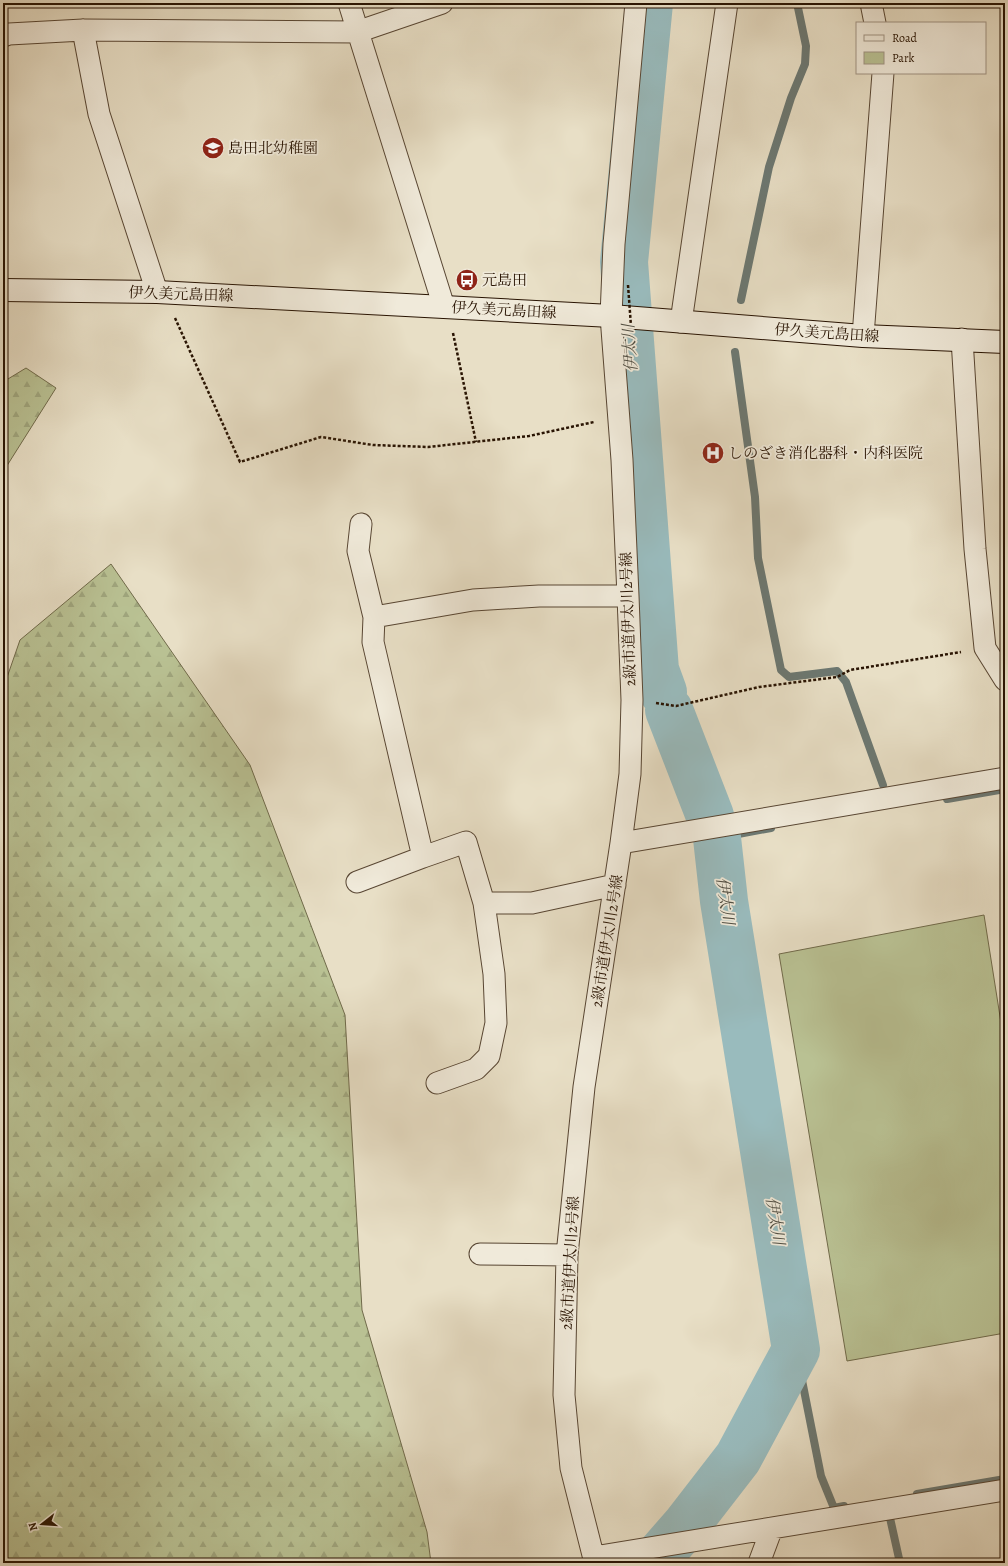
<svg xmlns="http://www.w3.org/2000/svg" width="1008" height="1566" viewBox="0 0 1008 1566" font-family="Alegreya,'Noto Serif JP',serif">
<defs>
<pattern id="forest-firs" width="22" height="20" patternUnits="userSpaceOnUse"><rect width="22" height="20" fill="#b9c193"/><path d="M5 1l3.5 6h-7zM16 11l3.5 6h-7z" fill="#9fa57d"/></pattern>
</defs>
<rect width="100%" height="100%" fill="#e8dfc6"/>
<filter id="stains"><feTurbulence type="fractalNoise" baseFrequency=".005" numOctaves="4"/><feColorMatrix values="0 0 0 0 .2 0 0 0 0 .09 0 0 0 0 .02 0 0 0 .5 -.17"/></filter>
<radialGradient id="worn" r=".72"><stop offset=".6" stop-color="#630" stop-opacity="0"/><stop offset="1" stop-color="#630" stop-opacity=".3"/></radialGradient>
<!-- green -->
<path fill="#b9c193" stroke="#706a4a" d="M 984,915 L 1005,1048 L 1005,1333 L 847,1361 L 779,954 Z"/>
<!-- forest -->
<path fill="url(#forest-firs)" stroke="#706a4a" d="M 26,368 L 56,388 L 3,472 L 3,382 Z
M 111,564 L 250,765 L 345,1015 L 362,1310 L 427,1532 L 431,1563 L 3,1563 L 3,689 L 20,640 Z"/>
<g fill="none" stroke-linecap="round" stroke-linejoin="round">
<!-- stream -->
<path stroke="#6c7872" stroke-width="8" d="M 741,300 L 769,167 L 791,98 L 805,64 L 806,46 L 797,3
M 735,352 L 755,497 L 758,558 L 781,670 L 789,677 L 837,671 L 846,682 L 883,785
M 947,799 L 1005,789
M 717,838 L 771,828
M 796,1350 L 821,1476 L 834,1508 L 844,1506
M 917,1494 L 1005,1479
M 888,1509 L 900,1563"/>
<!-- river -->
<path stroke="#99bbbd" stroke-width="48" d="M 649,3 L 624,262 L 655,670 L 663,692
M 669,710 L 710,816
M 653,1563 L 687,1524 L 738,1458 L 796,1350 L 724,901 L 717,838"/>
<!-- minor casing -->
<g stroke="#584633" stroke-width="23">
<path id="minor" d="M 349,3 L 444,307
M 871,3 L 875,23
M 83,30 L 99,114 L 157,292
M 3,36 L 9,34 L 83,30 L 357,32 L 442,3
M 681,322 L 727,3
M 863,336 L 883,73
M 962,339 L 975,549 L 985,648 L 1005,680
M 361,524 L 358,551 L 374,617 L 373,642 L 423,857 L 466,842 L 484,903 L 532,903 L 615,885
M 374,617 L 473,600 L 539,596 L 628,596
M 621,843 L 1005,778
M 357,882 L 423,857
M 437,1083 L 476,1069 L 489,1056 L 496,1023 L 494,974 L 484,903
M 480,1254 L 567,1255
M 594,1557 L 1005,1490
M 595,1563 L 571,1468 L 564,1395 L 567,1255 L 584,1087 L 621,843 L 630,774 L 632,700 L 628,596 L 622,460 L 611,316 L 614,244 L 636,3
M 759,1563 L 772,1528"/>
</g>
<!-- secondary casing -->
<g stroke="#281302" stroke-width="24">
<path id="secondary" d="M 3,290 L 157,292 L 444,307 L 611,316 L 863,336 L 1005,342"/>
</g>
<!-- path -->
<path stroke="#281302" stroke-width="2.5" stroke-dasharray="3 2" stroke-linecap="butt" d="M 175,318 L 240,462 L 321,437 L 373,445 L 428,447 L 529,436 L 594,422
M 453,333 L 476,442
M 656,703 L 676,706 L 759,687 L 837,677 L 850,670 L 961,652"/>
<!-- minor -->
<use href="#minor" stroke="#f0eada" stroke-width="21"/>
<!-- secondary -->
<use href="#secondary" stroke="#f0eada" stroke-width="22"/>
<!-- path-bridge -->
<path stroke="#281302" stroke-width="2.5" stroke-dasharray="3 2" stroke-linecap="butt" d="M 628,285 L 632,340"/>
</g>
<!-- icons -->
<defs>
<g id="school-disc" transform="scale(1.15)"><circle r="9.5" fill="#8f2418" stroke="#f0eada"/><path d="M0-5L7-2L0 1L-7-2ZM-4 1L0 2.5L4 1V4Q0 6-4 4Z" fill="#fff"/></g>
<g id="bus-disc" transform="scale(1.15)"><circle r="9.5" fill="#8f2418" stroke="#f0eada"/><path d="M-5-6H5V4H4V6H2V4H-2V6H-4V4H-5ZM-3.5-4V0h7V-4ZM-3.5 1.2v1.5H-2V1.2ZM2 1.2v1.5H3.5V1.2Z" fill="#fff"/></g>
<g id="hospital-disc" transform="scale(1.15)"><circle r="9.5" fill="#8f2418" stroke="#f0eada"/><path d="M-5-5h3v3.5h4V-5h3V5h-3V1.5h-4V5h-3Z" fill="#fff"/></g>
</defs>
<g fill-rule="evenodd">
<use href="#school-disc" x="213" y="148"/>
<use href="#bus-disc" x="467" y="280"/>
<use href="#hospital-disc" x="713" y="453"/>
</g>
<g text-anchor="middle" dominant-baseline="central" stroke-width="3.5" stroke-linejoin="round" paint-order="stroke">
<!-- poi labels -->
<g font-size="15" fill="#281302" stroke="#f0eada" text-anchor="start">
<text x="228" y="148">島田北幼稚園</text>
<text x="482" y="280">元島田</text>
<text x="728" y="453">しのざき消化器科・内科医院</text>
</g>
<!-- street labels -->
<g font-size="15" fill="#281302" stroke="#f0eada">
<text transform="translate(181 294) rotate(2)">伊久美元島田線</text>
<text transform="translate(504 310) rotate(3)">伊久美元島田線</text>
<text transform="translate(827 333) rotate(4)">伊久美元島田線</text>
<text transform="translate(628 619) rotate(-92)">2級市道伊太川2号線</text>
<text transform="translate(607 941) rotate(-81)">2級市道伊太川2号線</text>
<text transform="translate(570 1263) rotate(-87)">2級市道伊太川2号線</text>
</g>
<!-- water labels -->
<g font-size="16" font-style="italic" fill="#504e43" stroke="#f0eada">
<text transform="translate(630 348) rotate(-94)">伊太川</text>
<text transform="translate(725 901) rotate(82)">伊太川</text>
<text transform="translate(775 1221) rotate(81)">伊太川</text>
</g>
</g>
<!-- margin -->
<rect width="1008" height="1566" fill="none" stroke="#e8dfc6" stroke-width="16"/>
<rect x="4" y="4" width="1000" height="1558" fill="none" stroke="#281302" stroke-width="2"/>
<rect x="8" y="8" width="992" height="1550" fill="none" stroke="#281302"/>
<!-- legend -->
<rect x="856" y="22" width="130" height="52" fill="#f0eada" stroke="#a09484"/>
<rect x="864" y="35" width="20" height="6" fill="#f0eada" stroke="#a09484"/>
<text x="892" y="42" font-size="12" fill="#281302">Road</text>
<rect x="864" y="52" width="20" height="12" fill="#b9c193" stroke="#a09484"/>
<text x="892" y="62" font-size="12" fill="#281302">Park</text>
<!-- north arrow -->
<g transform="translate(42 1524) rotate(253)" stroke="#f0eada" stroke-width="3" paint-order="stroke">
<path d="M0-3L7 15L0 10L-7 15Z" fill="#281302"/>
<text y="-6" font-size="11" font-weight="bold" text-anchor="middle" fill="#281302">N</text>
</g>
<rect width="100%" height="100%" filter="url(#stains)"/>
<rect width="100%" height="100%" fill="url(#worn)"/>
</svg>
